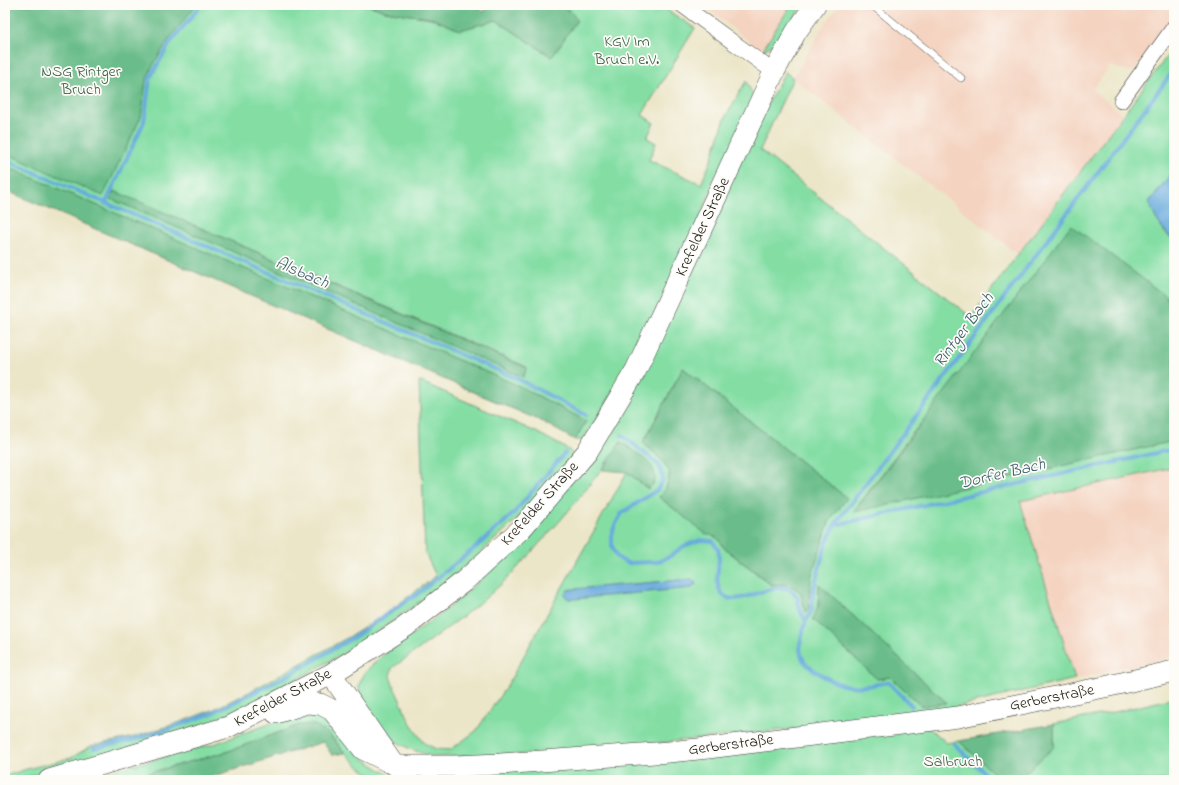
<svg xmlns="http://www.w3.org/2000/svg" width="1179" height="785" viewBox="0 0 1179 785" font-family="'Indie Flower',sans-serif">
<rect width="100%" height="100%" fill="#fdfcf7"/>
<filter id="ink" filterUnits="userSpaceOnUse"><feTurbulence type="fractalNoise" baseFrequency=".025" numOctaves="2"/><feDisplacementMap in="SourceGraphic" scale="8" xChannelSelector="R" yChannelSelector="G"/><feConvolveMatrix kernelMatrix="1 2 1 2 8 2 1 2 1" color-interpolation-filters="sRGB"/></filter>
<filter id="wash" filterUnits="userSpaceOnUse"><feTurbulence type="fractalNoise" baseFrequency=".012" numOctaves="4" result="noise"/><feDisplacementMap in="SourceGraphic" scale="16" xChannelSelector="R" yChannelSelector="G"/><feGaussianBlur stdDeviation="0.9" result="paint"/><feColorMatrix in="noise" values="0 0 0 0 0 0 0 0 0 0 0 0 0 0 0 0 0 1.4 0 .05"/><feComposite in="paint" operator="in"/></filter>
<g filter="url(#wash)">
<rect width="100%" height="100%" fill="#ece6c9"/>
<!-- built -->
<path fill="#f4d3c0" d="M 703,5 L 791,5 L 762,51 Z
M 839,5 L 1174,5 L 1174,17 L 1133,72 L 1110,66 L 1092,90 L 1124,115 L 1019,255 L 793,78 L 822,28 Z
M 1174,467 L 1174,657 L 1075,679 L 1020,501 Z"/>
<!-- green -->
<path fill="#84dea4" stroke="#507d60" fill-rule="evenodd" d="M 5,5 L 205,5 L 204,8 L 207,5 L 368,5 L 385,11 L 431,18 L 460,30 L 496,20 L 552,57 L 571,12 L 561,5 L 659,5 L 695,28 L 642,115 L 654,123 L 647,138 L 656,143 L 649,160 L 701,184 L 711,161 L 725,118 L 746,81 L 753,95 L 660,309 L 599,415 L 582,440 L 575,440 L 586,421 L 519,386 L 5,166 ZM 114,191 L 527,367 L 527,368 L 522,376 L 111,199 Z
M 791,5 L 804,5 L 771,46 L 762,51 Z
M 1174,47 L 1174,171 L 1149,202 L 1165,233 L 1174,240 L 1174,319 L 1167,297 L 928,415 L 910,436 L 854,511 L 1174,441 L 1174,467 L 1020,501 L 1075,679 L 917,716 L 563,753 L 434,757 C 421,753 408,749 397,742 C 387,735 356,697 359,685 C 364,668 382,656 396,646 C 416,631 438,617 457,601 C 489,573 519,542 548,511 L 785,72 L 793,78 L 760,150 L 971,317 ZM 683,368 L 846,498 L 829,522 L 811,577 L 809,609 L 805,612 L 801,593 C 789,583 787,584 771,585 L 723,547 L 720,540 L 659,497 L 666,488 L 670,472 L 662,460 L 643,443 ZM 621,442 L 654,483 L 648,489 L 627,472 L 508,684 L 476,731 L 450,750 L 436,749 L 424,743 L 412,726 L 393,685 L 390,676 L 392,668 C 425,645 457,622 488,596 C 506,581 523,562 539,544 C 569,512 596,478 621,442 ZM 692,579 L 695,582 L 695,585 L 566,597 L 565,593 L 568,590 ZM 819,585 L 921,706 L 890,677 L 877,679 L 817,609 L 819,604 Z
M 419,381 L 536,432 L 569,450 L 573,455 L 518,518 L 476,557 L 443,585 L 359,645 L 274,692 L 209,723 L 86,761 L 16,780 L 5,780 L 5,776 L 27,769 L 71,758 L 91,746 L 134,737 L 175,724 L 212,710 L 249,692 L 354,634 L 388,612 L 436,576 L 425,553 Z
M 1174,698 L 1174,780 L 1030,780 L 1023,774 L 1054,747 L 1054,724 L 1119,711 Z
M 305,715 C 336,714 346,743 367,761 C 374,766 383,771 391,776 L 392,780 C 389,780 386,781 383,780 C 363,777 341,747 328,733 L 254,742 L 226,752 L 142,775 L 135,780 L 76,780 L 214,744 L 288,717 Z
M 929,728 L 947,743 L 959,741 L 1001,780 L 426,780 L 431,776 Z"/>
<!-- forest -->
<path fill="#6bbd8a" stroke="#446c53" d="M 5,5 L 196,5 L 167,42 L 152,67 L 146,81 L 141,117 L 103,196 L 5,153 Z
M 368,5 L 474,5 L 484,12 L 487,5 L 561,5 L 571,12 L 577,20 L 552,57 L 496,20 L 460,30 L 431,18 L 385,11 Z
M 5,166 L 519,386 L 586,421 L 575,440 L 541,421 L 5,190 Z
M 114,191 L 527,368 L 523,377 L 111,199 Z
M 1071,225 L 1167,297 L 1174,319 L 1174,441 L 854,512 Z
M 683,368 L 847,498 L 829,522 L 811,577 L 809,609 L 805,612 L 801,593 C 789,583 787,584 772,585 L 723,547 C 719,539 716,535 707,535 L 659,497 L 666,488 L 670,472 L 662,460 L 643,443 Z
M 621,442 C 635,452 670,471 648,489 L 627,472 L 602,470 Z
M 819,584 L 947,703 L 921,706 L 890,677 L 877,679 L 813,619 L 819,604 Z
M 1054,724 L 1054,747 L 1024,774 L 1030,780 L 1001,780 L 959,741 Z
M 299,725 L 315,725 L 328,733 L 345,753 L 332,755 L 323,742 L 201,780 L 135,780 L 141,775 L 226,752 Z"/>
<!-- water -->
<path fill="#67aadc" stroke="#42637c" d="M 1174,171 L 1174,240 C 1161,229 1155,219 1149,202 Z
M 692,579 L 695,582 L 695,585 L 692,588 L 573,599 L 568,599 L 566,597 L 565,593 L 568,590 L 573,589 Z"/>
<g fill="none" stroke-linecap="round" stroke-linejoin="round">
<!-- stream -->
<path stroke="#67aadc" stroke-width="4" d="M 5,160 L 518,379 L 586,415
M 105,204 L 144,122 L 150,78 L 170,43 L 197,10 L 200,5
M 622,435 L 659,465 L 663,480 L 657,490 L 622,513 L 615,525 L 612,534 L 612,546 L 617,557 L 627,563 L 657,562 L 669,557 L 684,546 L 700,540 L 713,541 C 714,544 717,547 718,549 C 722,562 712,581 722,594 C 735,611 776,577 792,591 C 801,599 797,601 800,610 C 801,614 804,617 806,621 C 803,632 797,646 802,657 C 804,663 812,669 817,672 C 843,690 858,689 888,682 L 912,706
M 835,525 L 1174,449
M 806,621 L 812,610 L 813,591 L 825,547 L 830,535 L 835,525 L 1174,70
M 954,744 L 992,780
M 94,748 L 129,741 L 168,729 L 212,713 L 285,677 L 354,637 L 420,592 L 476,547 L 512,515 L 565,453"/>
</g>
</g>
<g filter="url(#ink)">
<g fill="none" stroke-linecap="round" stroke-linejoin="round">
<!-- lane casing -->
<g stroke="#3b3a36" stroke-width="8">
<path id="lane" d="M 872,5 L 961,78"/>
</g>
<!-- street casing -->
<g stroke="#3b3a36" stroke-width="16">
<path id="street" d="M 682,5 L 774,72
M 1121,101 L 1174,27
M 408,780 L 412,766"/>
</g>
<!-- secondary casing -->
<g stroke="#3b3a36" stroke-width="22">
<path id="secondary" d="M 331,674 L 393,764 L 399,766 L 454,766 L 500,764 L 669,752 L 708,748 L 958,717 L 1109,686 L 1174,671
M 276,713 L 307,703 L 320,704 L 332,710 L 363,749 L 389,762
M 49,780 L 228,727 L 331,674 L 405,627 L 463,582 L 521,529 L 587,452 L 636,370 L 774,72 L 796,32 L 815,5"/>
</g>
<!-- lane -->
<use href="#lane" stroke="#fff" stroke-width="7"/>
<!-- street -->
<use href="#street" stroke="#fff" stroke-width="15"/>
<!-- secondary -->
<use href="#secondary" stroke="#fff" stroke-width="21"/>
</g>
</g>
<g text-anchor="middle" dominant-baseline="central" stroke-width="3.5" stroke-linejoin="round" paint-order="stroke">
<!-- park labels -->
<g font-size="16" fill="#40604c" stroke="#fdfcf7">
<text x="627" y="42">KGV Im<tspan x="627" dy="18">Bruch e.V.</tspan></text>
<text x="81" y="72">NSG Rintger<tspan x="81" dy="18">Bruch</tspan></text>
<text x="953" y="762">Salbruch</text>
</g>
<!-- street labels -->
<g font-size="16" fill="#1c1c1c" stroke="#fdfcf7">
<text transform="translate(703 227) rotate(-65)">Krefelder Straße</text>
<text transform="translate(540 504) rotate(-48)">Krefelder Straße</text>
<text transform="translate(283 698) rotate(-28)">Krefelder Straße</text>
<text transform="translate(1052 698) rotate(-11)">Gerberstraße</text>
<text transform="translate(731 745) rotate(-7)">Gerberstraße</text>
</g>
<!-- water labels -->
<g font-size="17" font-style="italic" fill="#3e5c72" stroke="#fdfcf7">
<text transform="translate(302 273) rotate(23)">Alsbach</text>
<text transform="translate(964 330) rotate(-53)">Rintger Bach</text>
<text transform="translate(1002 474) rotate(-13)">Dorfer Bach</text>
</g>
</g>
<!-- margin -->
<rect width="1179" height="785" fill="none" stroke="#fdfcf7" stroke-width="20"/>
</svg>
